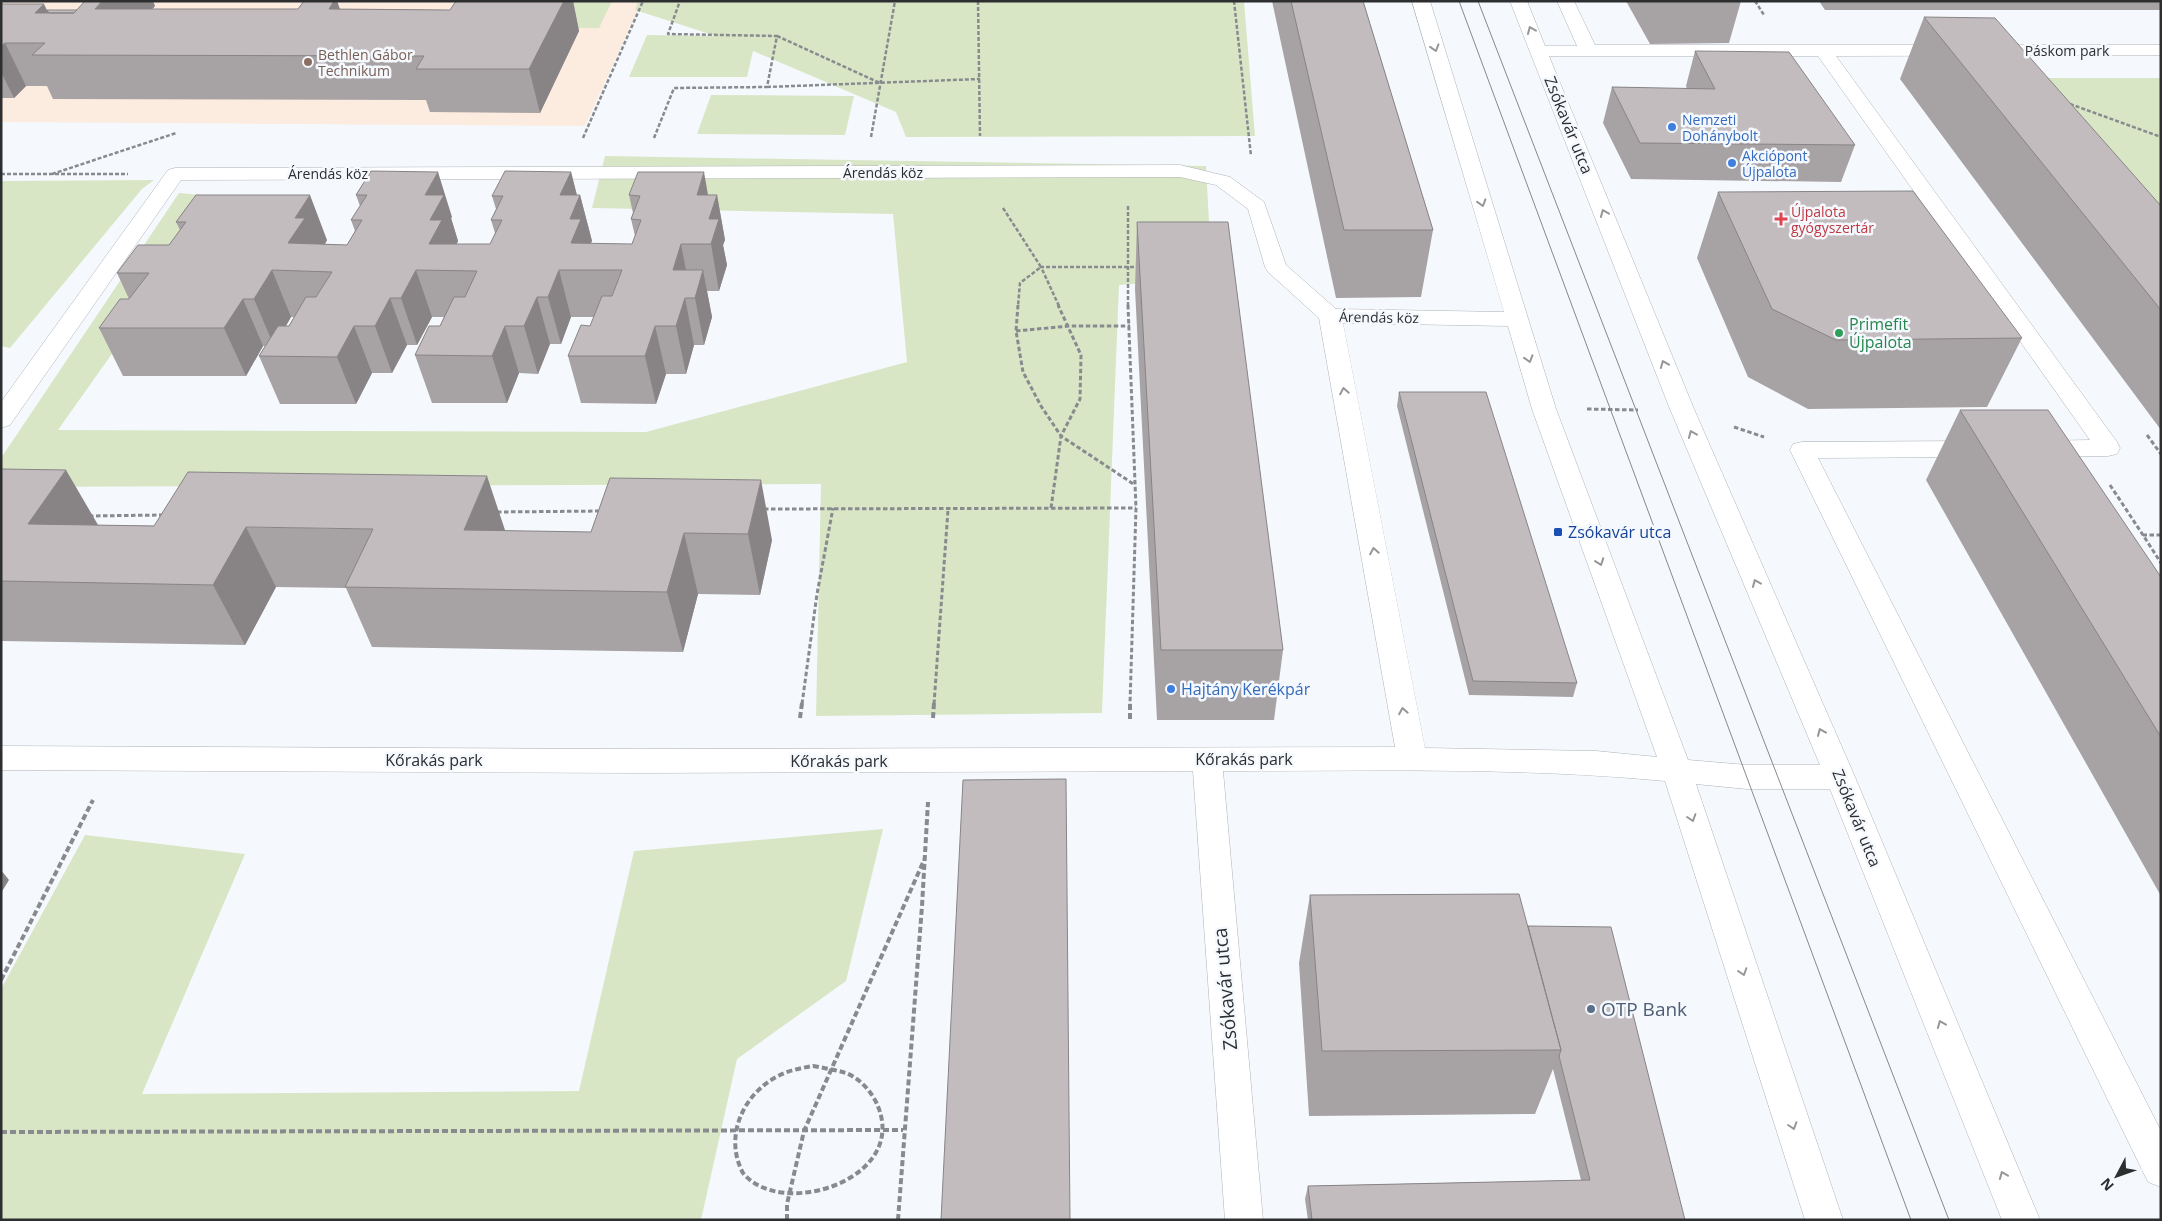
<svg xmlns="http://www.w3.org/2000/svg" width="2162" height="1221" viewBox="0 0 2162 1221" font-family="'Open Sans',sans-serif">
<rect width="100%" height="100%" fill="#f5f9fe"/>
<!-- education -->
<path fill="#fcebdf" d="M 1,1 L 642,1 L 585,126 L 1,122 Z"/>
<!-- green -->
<path fill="#d8e6c6" d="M 475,1 L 612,1 L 599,28 L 459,27 Z
M 638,1 L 1244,1 L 1255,136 L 906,137 L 896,112 L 753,51 L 747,77 L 629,77 L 647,35 L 716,36 L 635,10 Z
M 1979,78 L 2161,78 L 2161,297 Z
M 711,95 L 854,96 L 845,135 L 697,134 Z
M 605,156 L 1206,166 L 1212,278 L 1119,285 L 1102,713 L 816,716 L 821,484 L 1,487 L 1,458 L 179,193 L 223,197 L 58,430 L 646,432 L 907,362 L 893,214 L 592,208 Z
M 154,180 L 142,189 L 10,348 L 1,346 L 1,181 Z
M 883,829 L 846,981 L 737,1059 L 701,1220 L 1,1220 L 1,989 L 85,835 L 245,854 L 142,1094 L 579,1091 L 634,851 Z"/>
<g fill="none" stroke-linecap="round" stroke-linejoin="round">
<!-- minor casing -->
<g stroke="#aeb3b7" stroke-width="1">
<path id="minor" d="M 1412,1 L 1430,1 L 1556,409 L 1688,760 L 1747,765 L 1820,765 L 1670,409 L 1510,1 L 1527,1 L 1545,46 L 1577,46 L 1557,1 L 1574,1 L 1595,45 L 2161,45 L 2161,55 L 1836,56 L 2117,442 L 2120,448 L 2117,454 L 2108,456 L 2036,457 L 2027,455 L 2024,449 L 2027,443 L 2036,441 L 2090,440 L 1818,56 L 1549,56 L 1694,409 L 1855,777 L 2040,1220 L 2002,1220 L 1830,789 L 1747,789 L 1696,784 L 1843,1220 L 1805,1220 L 1665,781 C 1518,767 1370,771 1223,771 L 1263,1220 L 1225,1220 L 1193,771 L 639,773 L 1,770 L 1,746 L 639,749 L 1395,747 L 1319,318 L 1268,272 L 1265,267 L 1248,209 L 1216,185 L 1180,177 L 181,180 L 10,425 L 1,428 L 1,402 L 168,170 L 175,168 L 1180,165 L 1230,177 L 1264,202 L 1286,265 L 1336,309 L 1504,312 ZM 1343,323 L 1508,326 L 1532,409 L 1657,757 L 1596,751 L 1425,748 Z
M 1978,441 L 1987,443 L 1990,449 L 1987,455 L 1978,457 L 1818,458 L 2161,1131 L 2161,1187 L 2148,1182 L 1790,450 L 1793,444 L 1802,442 Z"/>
</g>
<!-- path-far2 -->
<path stroke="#888b8e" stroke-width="2.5" stroke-dasharray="4 2" stroke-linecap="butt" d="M 978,1 L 980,136
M 1234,1 L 1251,156
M 1755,1 L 1764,15
M 777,36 L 880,83
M 767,87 L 980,79
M 2070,104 L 2161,137
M 871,137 L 895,1
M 583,138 L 643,1
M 654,138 L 674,88 L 767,87 L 777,36 L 668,34 L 680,1
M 1,174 L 128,174
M 52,174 L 176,133
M 1128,206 L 1128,306
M 1003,208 L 1041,267 L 1020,283 L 1018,306
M 1059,306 L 1041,267 L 1140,267"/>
<!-- path-far1 -->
<path stroke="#888b8e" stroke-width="3" stroke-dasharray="4.5 2.5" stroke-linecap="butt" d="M 1018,305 L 1016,331 L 1023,372 L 1041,406 L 1061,436 L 1135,485
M 1128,305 L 1136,508 L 1130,704
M 1016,331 L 1069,326 L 1130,326
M 1587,409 L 1638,410
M 1734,427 L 1764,437
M 2147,435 L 2161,454
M 2110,485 L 2143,535
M 1051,508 L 1061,436 L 1080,399 L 1081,355 L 1058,305
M 764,509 L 1136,508
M 497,512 L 603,511
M 89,516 L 163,515
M 2161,535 L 2143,535 L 2161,563
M 802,704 L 817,594 L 833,508
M 934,704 L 948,510"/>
<!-- path -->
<path stroke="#888b8e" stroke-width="4" stroke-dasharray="6 3" stroke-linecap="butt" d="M 800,718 L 802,703
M 933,718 L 934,703
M 1130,719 L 1130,703
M 1,980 L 93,800
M 813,1066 C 824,1068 836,1070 846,1073 C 859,1078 870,1090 876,1102 C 913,1178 782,1221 743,1173 C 723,1136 744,1092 780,1075 C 790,1070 802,1068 813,1066 Z
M 1,1132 L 903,1130
M 787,1220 L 787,1204 L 804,1131 L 925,858
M 898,1220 L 922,906 L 928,802"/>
<!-- minor -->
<use href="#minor" fill="#fff" fill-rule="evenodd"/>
<!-- tram -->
<path stroke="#86898c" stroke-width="1" d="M 1459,1 L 1911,1220
M 1478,1 L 1949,1220"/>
</g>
<!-- wall -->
<path fill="#a7a2a4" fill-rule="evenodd" d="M 304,1 L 337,1 L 340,9 L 450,10 L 456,1 L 573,1 L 579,31 L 540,113 L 430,112 L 426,100 L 53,99 L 47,86 L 26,86 L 14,98 L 1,98 L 1,4 L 47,10 L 77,10 L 155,6 L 152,9 L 298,9 Z
M 1272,1 L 1363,1 L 1433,230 L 1421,297 L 1336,298 Z
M 1626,1 L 1741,1 L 1729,43 L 1650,44 Z
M 1819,1 L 2161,1 L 2161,10 L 1825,10 Z
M 1924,17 L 2161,206 L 2161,430 L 1900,79 Z
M 1695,51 L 1855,145 L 1841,182 L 1631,179 L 1603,123 L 1612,87 L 1687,89 L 1686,86 Z
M 371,171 L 452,217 L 451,218 L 458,241 L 457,244 L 490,244 L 495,233 L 491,220 L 496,209 L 492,196 L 571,172 L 577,195 L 580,195 L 592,241 L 590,244 L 632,244 L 635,236 L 631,219 L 633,213 L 629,195 L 717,195 L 725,240 L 723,245 L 727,265 L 719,291 L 707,291 L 712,317 L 704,345 L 694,345 L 686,374 L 666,374 L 656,404 L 581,403 L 568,356 L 590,326 L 594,317 L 571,317 L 561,344 L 550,344 L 538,374 L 519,373 L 507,403 L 432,403 L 415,355 L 440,326 L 444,317 L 432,317 L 417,345 L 407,345 L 392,373 L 372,373 L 356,404 L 280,404 L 259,356 L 265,346 L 263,346 L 246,376 L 123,376 L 99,328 L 129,299 L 117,273 L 169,245 L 180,230 L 176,222 L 196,195 L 327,240 L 325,244 L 347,245 L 355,231 L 351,220 L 360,206 L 356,195 ZM 291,317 L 294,317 L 289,326 L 286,326 Z
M 1718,192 L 2022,338 L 1987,407 L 1808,409 L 1748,377 L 1697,258 Z
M 1137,222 L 1283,650 L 1274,720 L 1157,720 L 1135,289 Z
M 1399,392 L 1577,683 L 1573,697 L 1469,695 L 1397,406 Z
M 1960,410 L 2161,577 L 2161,896 L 1926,480 Z
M 1,469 L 97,525 L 506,531 L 591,532 L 610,478 L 772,540 L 760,595 L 698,594 L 683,652 L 372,647 L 346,588 L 276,587 L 245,645 L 1,641 Z
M 1310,895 L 1528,926 L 1685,1220 L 1308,1220 L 1305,1199 L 1308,1186 L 1581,1180 L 1553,1069 L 1535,1114 L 1309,1116 L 1299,963 Z"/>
<!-- shaded-wall -->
<path fill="#888486" d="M 102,1 L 153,1 L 155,6 L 114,51 L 95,9 Z
M 334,1 L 337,1 L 350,40 L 329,9 Z
M 564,1 L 573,1 L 579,31 L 540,113 L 529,69 Z
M 44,4 L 64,46 L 35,13 Z
M 5,43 L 26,86 L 14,98 L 1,72 L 1,46 Z
M 438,172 L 452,217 L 451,218 L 458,241 L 452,252 L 429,244 L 430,220 L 425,195 Z
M 571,172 L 578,200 L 580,195 L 592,241 L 578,270 L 560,195 Z
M 704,172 L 711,212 L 717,195 L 725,240 L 723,245 L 727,265 L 719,291 L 711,244 L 697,195 Z
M 310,195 L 327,240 L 319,255 L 288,243 L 295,218 Z
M 681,244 L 690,291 L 685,298 L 694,345 L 686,374 L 676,326 L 673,270 Z
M 272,270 L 291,317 L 274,346 L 254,299 Z
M 416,270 L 432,317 L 417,345 L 401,298 Z
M 559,270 L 571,317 L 561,344 L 548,297 Z
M 703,270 L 712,317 L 704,345 L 695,298 Z
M 537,297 L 550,344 L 538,374 L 524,326 Z
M 390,298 L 407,345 L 392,373 L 375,326 Z
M 243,299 L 263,346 L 246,376 L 224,328 Z
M 354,326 L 372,373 L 356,404 L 337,357 Z
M 505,326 L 519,373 L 507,403 L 492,356 Z
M 655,326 L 666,374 L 656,404 L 645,356 Z
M 66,470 L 101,530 L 28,524 Z
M 487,476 L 507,536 L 464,530 Z
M 761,480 L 772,540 L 760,595 L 748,534 Z
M 246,527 L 276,587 L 245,645 L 213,585 Z
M 684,533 L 698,594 L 683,652 L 667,592 Z
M 1,870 L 9,880 L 1,893 Z"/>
<!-- building -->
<path fill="#c2bcbf" stroke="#888486" d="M 85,1 L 102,1 L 95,9 L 298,9 L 304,1 L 334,1 L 329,9 L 450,10 L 456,1 L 564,1 L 529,69 L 416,69 L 424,56 L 32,55 L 45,43 L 5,43 L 1,46 L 1,4 L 44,4 L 35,13 L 74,13 Z
M 1291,1 L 1363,1 L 1433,230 L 1344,230 Z
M 47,10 L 77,10 L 74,13 L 49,13 Z
M 1924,17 L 1995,18 L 2161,206 L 2161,310 Z
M 1695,51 L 1789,52 L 1855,145 L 1640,143 L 1612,87 L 1715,89 Z
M 371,171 L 438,172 L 425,195 L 444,195 L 430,220 L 442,220 L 429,244 L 490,244 L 502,220 L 491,220 L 503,196 L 492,196 L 505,171 L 571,172 L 560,195 L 580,195 L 570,219 L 581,219 L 571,243 L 632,244 L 641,220 L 631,219 L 640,196 L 629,195 L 638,172 L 704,172 L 697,195 L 717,195 L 709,219 L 719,219 L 711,244 L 681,244 L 673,270 L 703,270 L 695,298 L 685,298 L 676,326 L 655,326 L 645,356 L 568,356 L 581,325 L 590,326 L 602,296 L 612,296 L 622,270 L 559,270 L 548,297 L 537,297 L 524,326 L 505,326 L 492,356 L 415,355 L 429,326 L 440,326 L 454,297 L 465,297 L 477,271 L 416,270 L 401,298 L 390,298 L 375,326 L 354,326 L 337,357 L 259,356 L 278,326 L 289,326 L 306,297 L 316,297 L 332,272 L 272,270 L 254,299 L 243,299 L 224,328 L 99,328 L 120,299 L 129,299 L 149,273 L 117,273 L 138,245 L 169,245 L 186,222 L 176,222 L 196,195 L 310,195 L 295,218 L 305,218 L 288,243 L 347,245 L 362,220 L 351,220 L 367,195 L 356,195 Z
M 1913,191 L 2022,338 L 1836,340 L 1772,309 L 1718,192 Z
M 1137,222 L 1228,222 L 1283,650 L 1161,650 Z
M 1399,392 L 1486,392 L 1577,683 L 1473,681 Z
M 1960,410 L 2048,410 L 2161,577 L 2161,737 Z
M 1,469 L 66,470 L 28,524 L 154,526 L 188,472 L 487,476 L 464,530 L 529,531 L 591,532 L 610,478 L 761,480 L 748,534 L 684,533 L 667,592 L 345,587 L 373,529 L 246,527 L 213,585 L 1,581 Z
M 1066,779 L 1070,1220 L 941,1220 L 963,780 Z
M 1519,894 L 1561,1050 L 1322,1051 L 1310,895 Z
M 1528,926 L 1611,927 L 1685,1220 L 1312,1220 L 1308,1186 L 1590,1180 L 1559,1056 L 1561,1050 Z"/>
<!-- one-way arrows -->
<defs><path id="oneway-chevron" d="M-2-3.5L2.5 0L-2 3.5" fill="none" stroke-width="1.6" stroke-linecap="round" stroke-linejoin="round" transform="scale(1.25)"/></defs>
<g stroke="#969698">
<use href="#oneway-chevron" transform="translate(1531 30) rotate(-113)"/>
<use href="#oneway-chevron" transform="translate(1435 48) rotate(73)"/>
<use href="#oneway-chevron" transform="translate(1482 203) rotate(73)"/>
<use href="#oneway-chevron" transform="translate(1604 213) rotate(-112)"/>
<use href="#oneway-chevron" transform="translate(1529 359) rotate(73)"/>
<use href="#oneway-chevron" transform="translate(1664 364) rotate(-112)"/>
<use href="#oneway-chevron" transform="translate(1344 391) rotate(-100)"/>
<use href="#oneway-chevron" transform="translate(1692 434) rotate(-113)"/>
<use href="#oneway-chevron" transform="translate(1374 551) rotate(-100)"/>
<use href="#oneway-chevron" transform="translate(1600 562) rotate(70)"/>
<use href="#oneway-chevron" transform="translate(1756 583) rotate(-113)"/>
<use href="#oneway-chevron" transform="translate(1403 711) rotate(-100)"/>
<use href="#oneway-chevron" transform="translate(1821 732) rotate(-113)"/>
<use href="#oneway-chevron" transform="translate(1692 818) rotate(72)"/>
<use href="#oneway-chevron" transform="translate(1743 972) rotate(72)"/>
<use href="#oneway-chevron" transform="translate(1941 1024) rotate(-112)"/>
<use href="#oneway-chevron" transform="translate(1793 1126) rotate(72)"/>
<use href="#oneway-chevron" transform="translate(2003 1175) rotate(-112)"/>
</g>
<!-- markers -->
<circle fill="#8d6e63" stroke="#f5f9fe" stroke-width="2" cx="308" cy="62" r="5"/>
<g fill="#3f7fe0" stroke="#f5f9fe" stroke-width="2">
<circle cx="1672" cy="127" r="5"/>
<circle cx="1732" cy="163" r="5"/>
<circle cx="1171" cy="689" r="5"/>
</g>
<path fill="#e0444e" stroke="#f5f9fe" stroke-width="2" d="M1778.5 211.5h5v5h5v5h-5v5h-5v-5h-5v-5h5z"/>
<circle fill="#2e9e5b" stroke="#f5f9fe" stroke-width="2" cx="1839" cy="333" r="5"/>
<rect fill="#1a4fb4" stroke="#f5f9fe" stroke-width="2" x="1553" y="527" width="10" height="10" rx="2.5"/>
<circle fill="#5c6f8a" stroke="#f5f9fe" stroke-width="2" cx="1591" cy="1009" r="5"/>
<g text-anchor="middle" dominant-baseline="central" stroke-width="5" stroke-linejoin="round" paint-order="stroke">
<!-- far-street labels -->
<g font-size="14" fill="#2d2e30" stroke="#f5f9fe">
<text x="2067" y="50">Páskom park</text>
<text x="883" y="172">Árendás köz</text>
<text x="328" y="173">Árendás köz</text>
<text transform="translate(1379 317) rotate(1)">Árendás köz</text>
</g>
<!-- far-education labels -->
<g font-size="14" fill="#785e54" stroke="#f5f9fe" text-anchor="start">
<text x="318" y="54">Bethlen Gábor<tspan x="318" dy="16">Technikum</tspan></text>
</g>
<!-- far-shop labels -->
<g font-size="14" fill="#366cbe" stroke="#f5f9fe" text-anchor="start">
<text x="1682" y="119">Nemzeti<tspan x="1682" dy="16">Dohánybolt</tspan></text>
<text x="1742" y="155">Akciópont<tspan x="1742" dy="16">Újpalota</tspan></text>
</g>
<!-- far-health labels -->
<g font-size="14" fill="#be3a42" stroke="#f5f9fe" text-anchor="start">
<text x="1791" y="211">Újpalota<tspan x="1791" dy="16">gyógyszertár</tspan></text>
</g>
<!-- street labels -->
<g font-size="16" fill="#2d2e30" stroke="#f5f9fe">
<text transform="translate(1569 125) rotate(68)">Zsókavár utca</text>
<text x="1244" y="759">Kőrakás park</text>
<text x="434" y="760">Kőrakás park</text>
<text x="839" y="761">Kőrakás park</text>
<text transform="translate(1857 818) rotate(68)">Zsókavár utca</text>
</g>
<!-- leisure labels -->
<g font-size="16" fill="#27864d" stroke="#f5f9fe" text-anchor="start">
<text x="1849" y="324">Primefit<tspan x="1849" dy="18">Újpalota</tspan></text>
</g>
<!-- transit labels -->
<g font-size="16" fill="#164399" stroke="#f5f9fe" text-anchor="start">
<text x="1568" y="532">Zsókavár utca</text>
</g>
<!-- shop labels -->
<g font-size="16" fill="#366cbe" stroke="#f5f9fe" text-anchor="start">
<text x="1181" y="689">Hajtány Kerékpár</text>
</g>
<!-- near-street labels -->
<g font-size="19" fill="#2d2e30" stroke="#f5f9fe">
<text transform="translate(1225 989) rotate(-95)">Zsókavár utca</text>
</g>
<!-- near-service labels -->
<g font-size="19" fill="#4e5e75" stroke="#f5f9fe" text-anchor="start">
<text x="1601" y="1009">OTP Bank</text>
</g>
</g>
<!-- border -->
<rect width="2162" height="1221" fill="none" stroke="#2d2e30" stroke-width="5"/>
<!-- north arrow -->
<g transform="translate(2117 1176) rotate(229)" stroke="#f5f9fe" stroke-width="4" paint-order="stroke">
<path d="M0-4L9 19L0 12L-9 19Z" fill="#2d2e30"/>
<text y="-8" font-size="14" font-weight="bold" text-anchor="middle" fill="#2d2e30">N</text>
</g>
</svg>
